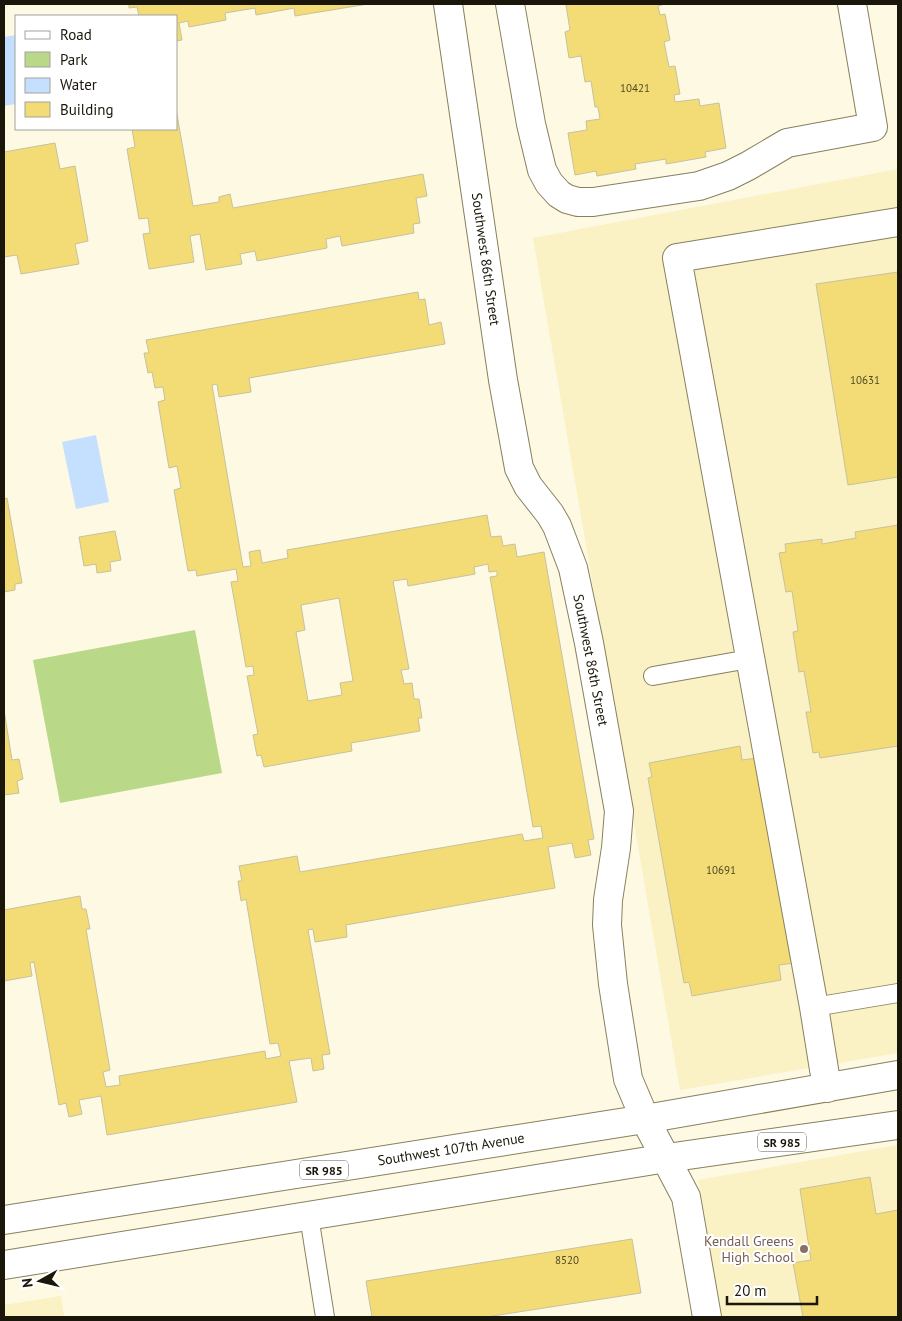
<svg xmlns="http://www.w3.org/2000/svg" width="902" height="1321" viewBox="0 0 902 1321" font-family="'PT Sans',sans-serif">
<rect width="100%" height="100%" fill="#fdf9e3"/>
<!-- built -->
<path fill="#faf1c4" d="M 898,169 L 898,1053 L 680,1090 L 533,238 Z
M 898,1145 L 898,1317 L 722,1317 L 698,1180 Z
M 61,1296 L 64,1317 L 4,1317 L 4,1305 Z"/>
<!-- green -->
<path fill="#bad988" d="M 195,630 L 222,773 L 60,803 L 33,660 Z"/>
<!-- water -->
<path fill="#c5e0fe" d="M 16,35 L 16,104 L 4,106 L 4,37 Z
M 96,435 L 109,502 L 76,509 L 62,442 Z"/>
<!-- building -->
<path fill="#f3dc75" stroke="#c8c19d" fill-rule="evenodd" d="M 129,4 L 368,4 L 295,16 L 294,8 L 256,15 L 255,8 L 225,13 L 226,20 L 189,27 L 188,21 L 179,23 L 182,40 L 176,41 L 176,16 L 139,16 L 137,7 L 129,8 Z
M 571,4 L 665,4 L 658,6 L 660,15 L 665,14 L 670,40 L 664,42 L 669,67 L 675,66 L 680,94 L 674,95 L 675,102 L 699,99 L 700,106 L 719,103 L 726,148 L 705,152 L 706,157 L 666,164 L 666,159 L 635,164 L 636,169 L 597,176 L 596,171 L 575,175 L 568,133 L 587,130 L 586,121 L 600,119 L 598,107 L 595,107 L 591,81 L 585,82 L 581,56 L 569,58 L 565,32 L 570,30 L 566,5 Z
M 176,109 L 193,206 L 219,202 L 219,197 L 230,194 L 233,208 L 423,174 L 427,196 L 416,198 L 420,223 L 413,224 L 414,233 L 342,246 L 340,236 L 326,239 L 327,248 L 257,261 L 255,251 L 240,254 L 242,264 L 206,270 L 200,234 L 190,236 L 194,262 L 149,269 L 143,234 L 150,233 L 148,218 L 139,219 L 127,149 L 135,147 L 132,129 L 176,129 Z
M 55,143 L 60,169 L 75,166 L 88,241 L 75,244 L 79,264 L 21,274 L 17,255 L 4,257 L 4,152 Z
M 898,272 L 898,477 L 848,485 L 816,284 Z
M 418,292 L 419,300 L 425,299 L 429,325 L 441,322 L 445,344 L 249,378 L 251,392 L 219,397 L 217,384 L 212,385 L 243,567 L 251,566 L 249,552 L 260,550 L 262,563 L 288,558 L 287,550 L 487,515 L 491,537 L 501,536 L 503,546 L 515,544 L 517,557 L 544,552 L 594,839 L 588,840 L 591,855 L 575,858 L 572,843 L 548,847 L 555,888 L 346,925 L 347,937 L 315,942 L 313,929 L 308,930 L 330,1054 L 322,1055 L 324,1069 L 313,1071 L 311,1058 L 289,1061 L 297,1102 L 107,1135 L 101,1096 L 79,1100 L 82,1114 L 69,1117 L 66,1103 L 59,1105 L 34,962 L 30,963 L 32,976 L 4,981 L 4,910 L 80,896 L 82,909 L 86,909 L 90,929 L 86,929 L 110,1070 L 103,1072 L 106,1087 L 120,1085 L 119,1076 L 265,1051 L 266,1059 L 281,1056 L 278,1043 L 270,1044 L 246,899 L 241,901 L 238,881 L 242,881 L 239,866 L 297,856 L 300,872 L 522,834 L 524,841 L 543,838 L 541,826 L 533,827 L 490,577 L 497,576 L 497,571 L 489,572 L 488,564 L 474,567 L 475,574 L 408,586 L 407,579 L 393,581 L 409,669 L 401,670 L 404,684 L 412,683 L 414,699 L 419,699 L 422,718 L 418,718 L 420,731 L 351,743 L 352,751 L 264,767 L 261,755 L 257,756 L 253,735 L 258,734 L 247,676 L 254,675 L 253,666 L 246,667 L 231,582 L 238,581 L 236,569 L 197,576 L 196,570 L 188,571 L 174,490 L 181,488 L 177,466 L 169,468 L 158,402 L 165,400 L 163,387 L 155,388 L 152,372 L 148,373 L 144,353 L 149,353 L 146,340 ZM 339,598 L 353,681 L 340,683 L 342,695 L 308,701 L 296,632 L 305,630 L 301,605 Z
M 7,498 L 22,583 L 15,584 L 15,590 L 4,592 L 4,499 Z
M 898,525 L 898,746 L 820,758 L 819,752 L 813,753 L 806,712 L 811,712 L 804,671 L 799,672 L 793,632 L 798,631 L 792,591 L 786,592 L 779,553 L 786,552 L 785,544 L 822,539 L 822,544 L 856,538 L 855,532 Z
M 115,531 L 121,560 L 110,562 L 111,571 L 97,573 L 96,564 L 84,566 L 79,537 Z
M 4,710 L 12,760 L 19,759 L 23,779 L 17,781 L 19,793 L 4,795 Z
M 740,746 L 742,760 L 757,758 L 794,963 L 779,965 L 781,980 L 692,996 L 689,982 L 684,983 L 648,778 L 652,777 L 649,763 Z
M 870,1177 L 876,1214 L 898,1210 L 898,1317 L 803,1317 L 793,1263 L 811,1260 L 800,1189 Z
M 632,1239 L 641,1293 L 486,1317 L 372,1317 L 366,1281 Z"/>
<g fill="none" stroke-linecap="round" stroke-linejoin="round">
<!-- service casing -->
<g stroke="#87805e" stroke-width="20">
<path id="service" d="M 653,676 L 749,659
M 814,1007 L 898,993
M 309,1216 L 325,1317"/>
</g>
<!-- minor casing -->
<g stroke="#87805e" stroke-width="30">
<path id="minor" d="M 448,4 L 503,380 L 519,468 L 528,486 L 550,514 L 557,526 L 573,568 L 589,643 L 619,811 L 616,848 L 608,900 L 607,925 L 613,984 L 628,1079 L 645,1119 L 686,1197 L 707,1317
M 510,4 L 531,124 L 542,170 L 549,183 L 559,194 L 567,199 L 578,202 L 593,202 L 699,186 L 728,176 L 748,166 L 787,143 L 873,127 L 852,4
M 827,1088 L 814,1007 L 677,258 L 898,222"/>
</g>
<!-- primary casing -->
<g stroke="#87805e" stroke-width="30">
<path id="primary" d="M 4,1220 L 645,1119 L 898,1075
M 4,1265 L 667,1158 L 898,1125"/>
</g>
<!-- service -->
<use href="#service" stroke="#fff" stroke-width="18"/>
<!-- minor -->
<use href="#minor" stroke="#fff" stroke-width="28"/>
<!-- primary -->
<use href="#primary" stroke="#fff" stroke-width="28"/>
</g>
<!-- markers -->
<circle fill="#8d6e63" stroke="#fff" stroke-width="2" cx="804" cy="1249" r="5"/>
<g text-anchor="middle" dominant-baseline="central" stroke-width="4" stroke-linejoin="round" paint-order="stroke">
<!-- number labels -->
<g font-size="11" fill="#504825">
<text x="635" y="88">10421</text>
<text x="865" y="380">10631</text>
<text x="721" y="870">10691</text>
<text x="567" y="1260">8520</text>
</g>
<!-- shield labels -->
<g fill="#fff" stroke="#5f5d54" stroke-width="1">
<rect x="758" y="1132.5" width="48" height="19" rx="4"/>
<rect x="300" y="1160.5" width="48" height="19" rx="4"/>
</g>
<g font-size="12" font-weight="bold" fill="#1a170a">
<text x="782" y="1142">SR 985</text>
<text x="324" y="1170">SR 985</text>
</g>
<!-- street labels -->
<g font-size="14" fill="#1a170a" stroke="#fff">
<text transform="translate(486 259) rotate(82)">Southwest 86th Street</text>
<text transform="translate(591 660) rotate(79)">Southwest 86th Street</text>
<text transform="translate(451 1149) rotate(-9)">Southwest 107th Avenue</text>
</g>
<!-- education labels -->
<g font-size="14" fill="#785e54" stroke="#fff" text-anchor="end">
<text x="794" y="1241">Kendall Greens<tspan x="794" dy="16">High School</tspan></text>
</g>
</g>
<!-- border -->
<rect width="902" height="1321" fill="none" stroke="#1a170a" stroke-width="10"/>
<!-- legend -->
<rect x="15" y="15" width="162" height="115" fill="#ffffff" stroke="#a3a29d"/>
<rect x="25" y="31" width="25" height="8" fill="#ffffff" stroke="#a3a29d"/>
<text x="60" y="40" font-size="15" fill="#1a170a">Road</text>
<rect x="25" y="52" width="25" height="15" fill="#bad988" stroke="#a3a29d"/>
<text x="60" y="65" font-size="15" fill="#1a170a">Park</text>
<rect x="25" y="78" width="25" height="15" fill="#c5e0fe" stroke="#a3a29d"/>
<text x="60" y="90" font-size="15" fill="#1a170a">Water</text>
<rect x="25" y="102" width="25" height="15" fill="#f3dc75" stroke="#a3a29d"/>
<text x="60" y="115" font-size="15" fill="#1a170a">Building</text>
<!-- north arrow -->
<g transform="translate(40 1281) rotate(262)" stroke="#ffffff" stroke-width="4" paint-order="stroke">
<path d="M0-4L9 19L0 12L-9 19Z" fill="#1a170a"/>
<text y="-8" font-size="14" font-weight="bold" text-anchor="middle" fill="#1a170a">N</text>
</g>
<!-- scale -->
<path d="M727 1296v8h90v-8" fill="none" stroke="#1a170a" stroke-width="2.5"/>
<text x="734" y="1296" font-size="15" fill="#1a170a" stroke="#ffffff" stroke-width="4" paint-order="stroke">20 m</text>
</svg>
